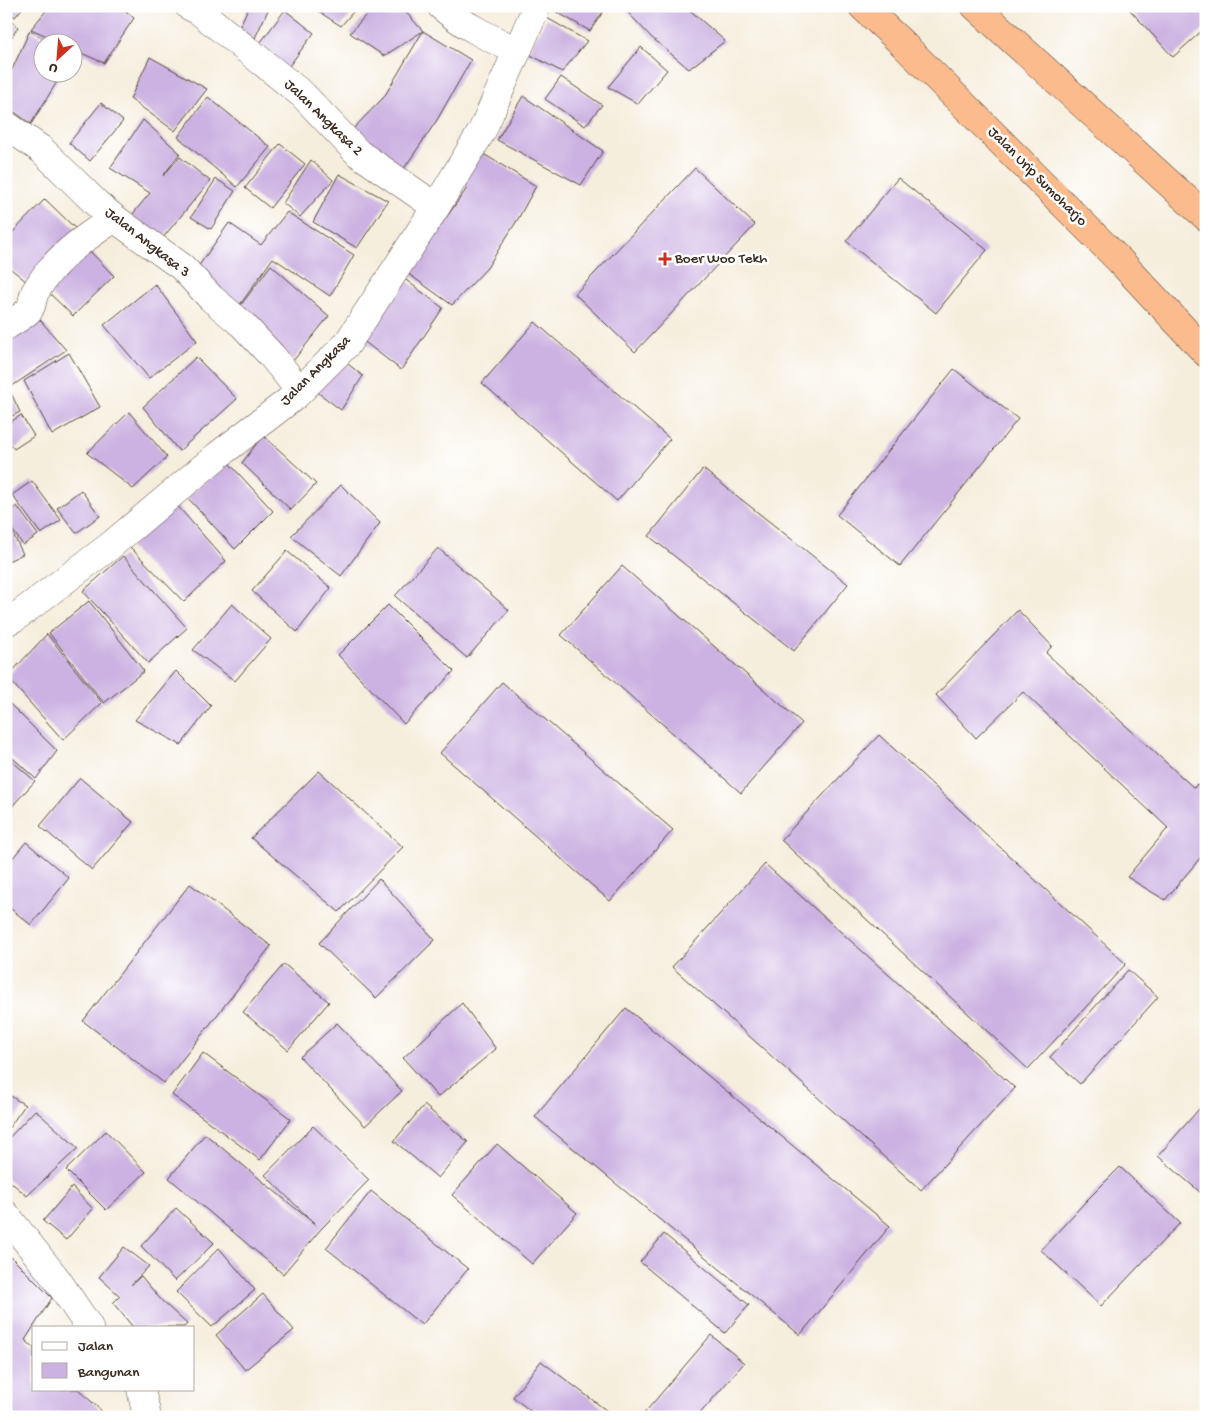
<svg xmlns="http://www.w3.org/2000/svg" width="1212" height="1423" viewBox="0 0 1212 1423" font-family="'Gochi Hand',sans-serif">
<rect width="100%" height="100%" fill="#fff"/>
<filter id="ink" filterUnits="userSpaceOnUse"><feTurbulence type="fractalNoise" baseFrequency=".02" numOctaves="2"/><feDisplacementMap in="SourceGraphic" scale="10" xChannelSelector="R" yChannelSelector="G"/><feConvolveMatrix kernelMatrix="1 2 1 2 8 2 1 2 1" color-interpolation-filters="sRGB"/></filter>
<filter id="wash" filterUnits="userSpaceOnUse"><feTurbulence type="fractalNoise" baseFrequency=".0096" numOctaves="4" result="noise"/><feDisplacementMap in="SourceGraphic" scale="20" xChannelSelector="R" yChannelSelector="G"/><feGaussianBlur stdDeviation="1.12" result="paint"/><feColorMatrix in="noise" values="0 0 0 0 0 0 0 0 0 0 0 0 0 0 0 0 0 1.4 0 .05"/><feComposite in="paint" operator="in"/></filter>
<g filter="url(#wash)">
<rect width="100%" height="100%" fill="#f6eedd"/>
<g id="blocks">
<!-- building -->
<path fill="#ccb2e2" d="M 6,6 L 24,6 L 15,17 L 6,10 Z
M 50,6 L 120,6 L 134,18 L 104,63 L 72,49 L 72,42 L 60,42 L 31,29 Z
M 249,6 L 270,6 L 254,40 L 237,32 Z
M 315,6 L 358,6 L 341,26 L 313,8 Z
M 374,6 L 400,6 L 423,31 L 384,56 L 350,33 Z
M 546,6 L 607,6 L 590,31 Z
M 622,6 L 685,6 L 725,41 L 689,69 L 651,37 Z
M 1133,6 L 1206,6 L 1206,27 L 1173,57 L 1130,10 Z
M 285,10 L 314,33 L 286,70 L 257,47 Z
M 6,17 L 18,27 L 6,46 Z
M 547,18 L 587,41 L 562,72 L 527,53 Z
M 30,30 L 48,42 L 42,42 L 42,72 L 63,72 L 31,124 L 6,106 L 6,83 Z
M 423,31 L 471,60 L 437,120 L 401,173 L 346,136 L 384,97 Z
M 641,47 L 667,70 L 638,104 L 608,87 Z
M 150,57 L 207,89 L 175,131 L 130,99 Z
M 561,77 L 602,105 L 585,126 L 545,99 Z
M 523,96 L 603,151 L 581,185 L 497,140 Z
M 208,97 L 270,147 L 237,187 L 178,137 Z
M 101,103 L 123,121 L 90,161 L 69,143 Z
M 143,120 L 180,153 L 163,176 L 180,157 L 210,181 L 156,246 L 127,221 L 150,193 L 110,168 Z
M 280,144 L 305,164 L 270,208 L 245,188 Z
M 477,150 L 536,186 L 518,219 L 487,268 L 452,305 L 403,270 L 436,232 L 467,188 L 458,182 Z
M 311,160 L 333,180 L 300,217 L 283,203 Z
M 695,168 L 755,225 L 635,352 L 575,294 Z
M 339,174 L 388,201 L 357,248 L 313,222 Z
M 898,178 L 987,250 L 936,313 L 846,241 Z
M 216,179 L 235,191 L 211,229 L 191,217 Z
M 45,199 L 80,233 L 32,286 L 6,265 L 6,239 Z
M 287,212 L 354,255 L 330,296 L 273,258 L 239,306 L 193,274 L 229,223 L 261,245 Z
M 85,246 L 114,276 L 73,316 L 43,287 Z
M 271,265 L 329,316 L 293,361 L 235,313 Z
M 402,277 L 443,308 L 401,370 L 361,339 Z
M 155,284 L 197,341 L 149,378 L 104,325 Z
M 35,314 L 66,350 L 6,390 L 6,331 Z
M 535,322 L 670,439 L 617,501 L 482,383 Z
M 69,353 L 100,407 L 52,435 L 24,381 Z
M 338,356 L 363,376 L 341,410 L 312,388 Z
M 196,357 L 237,399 L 179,451 L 143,407 Z
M 954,369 L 1018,419 L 900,566 L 837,515 Z
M 11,393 L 20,412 L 6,419 L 6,395 Z
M 129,412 L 167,457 L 133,489 L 87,453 Z
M 21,415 L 34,436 L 14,449 L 6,438 L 6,425 Z
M 263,435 L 316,484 L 291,510 L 242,463 Z
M 228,462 L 273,511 L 235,549 L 187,497 Z
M 703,469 L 848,584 L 794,651 L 649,536 Z
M 32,481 L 61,520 L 41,534 L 12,495 Z
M 341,485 L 380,523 L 341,576 L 291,536 Z
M 81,490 L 100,516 L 76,533 L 57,508 Z
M 174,502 L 226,561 L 184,602 L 130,547 Z
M 17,506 L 38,535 L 23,545 L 6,521 L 6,514 Z
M 9,526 L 23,554 L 6,562 L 6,527 Z
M 438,548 L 509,610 L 467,658 L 395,596 Z
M 287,551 L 331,588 L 297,632 L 252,591 Z
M 123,556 L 187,628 L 148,663 L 83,591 Z
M 622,566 L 802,723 L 741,793 L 561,635 Z
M 89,601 L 144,671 L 104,703 L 49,633 Z
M 232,604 L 271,639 L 235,681 L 193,650 Z
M 388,605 L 454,671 L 404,724 L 338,655 Z
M 1018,610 L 1052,646 L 1046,653 L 1194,788 L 1197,784 L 1206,792 L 1206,851 L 1165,900 L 1127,877 L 1168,828 L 1023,692 L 976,738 L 936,695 Z
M 47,634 L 102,703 L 63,740 L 7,677 Z
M 176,671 L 211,706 L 181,745 L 135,720 Z
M 502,682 L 673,830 L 610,901 L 440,753 Z
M 6,700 L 57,751 L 36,779 L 6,752 Z
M 879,735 L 1126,964 L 1028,1069 L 781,840 Z
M 6,756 L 35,781 L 6,813 Z
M 319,771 L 403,847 L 339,912 L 251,838 Z
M 80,778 L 133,822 L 92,870 L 40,826 Z
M 26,842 L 69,878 L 31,925 L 6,905 L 6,866 Z
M 765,864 L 1015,1088 L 921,1190 L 672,967 Z
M 379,879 L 435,940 L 376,998 L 319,943 Z
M 190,884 L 271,946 L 164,1083 L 83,1021 Z
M 284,964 L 329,1002 L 288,1050 L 243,1012 Z
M 1128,970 L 1158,997 L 1080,1084 L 1050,1057 Z
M 462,1003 L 496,1049 L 438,1097 L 403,1058 Z
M 626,1008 L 890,1226 L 800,1335 L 535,1117 Z
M 337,1023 L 402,1091 L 365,1126 L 300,1057 Z
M 203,1053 L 291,1119 L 260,1160 L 172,1095 Z
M 6,1093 L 25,1105 L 6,1132 Z
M 1206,1101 L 1206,1188 L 1201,1193 L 1158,1156 Z
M 424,1105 L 468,1142 L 438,1178 L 394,1141 Z
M 35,1110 L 78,1148 L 27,1196 L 6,1178 L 6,1141 Z
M 313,1126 L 369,1180 L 321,1229 L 283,1274 L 169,1178 L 205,1134 L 317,1226 L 265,1175 Z
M 106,1131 L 146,1172 L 106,1210 L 66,1170 Z
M 497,1144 L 577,1213 L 532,1264 L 452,1195 Z
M 1120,1167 L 1180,1223 L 1101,1306 L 1041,1250 L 1087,1200 Z
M 72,1187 L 93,1209 L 66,1240 L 43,1221 Z
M 371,1191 L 468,1269 L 422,1325 L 326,1248 Z
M 176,1208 L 214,1243 L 175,1281 L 141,1246 Z
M 664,1234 L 749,1305 L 725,1333 L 640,1262 Z
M 124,1247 L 149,1266 L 131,1285 L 141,1276 L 162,1301 L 187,1324 L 184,1327 L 133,1327 L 113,1303 L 120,1296 L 99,1277 Z
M 219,1248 L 255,1290 L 212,1327 L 176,1292 Z
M 6,1252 L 52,1298 L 25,1340 L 34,1348 L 34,1389 L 78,1389 L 108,1417 L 6,1417 Z
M 263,1294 L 294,1330 L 245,1370 L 216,1335 Z
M 711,1335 L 744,1363 L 697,1417 L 641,1417 Z
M 541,1361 L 615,1417 L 538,1417 L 513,1397 Z"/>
</g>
</g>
<g filter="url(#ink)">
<use href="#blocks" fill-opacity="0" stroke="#57473b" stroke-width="1"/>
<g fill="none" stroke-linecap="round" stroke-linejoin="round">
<!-- minor casing -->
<g stroke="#57473b" stroke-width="29">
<path id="minor" d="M 189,6 L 199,11 L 303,95 L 358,153 L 436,207
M 441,6 C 464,26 490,38 517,51
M 6,125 L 42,150 L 97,204 L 114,218 L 182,267 L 211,298 L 242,324 L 272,356 L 300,391
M 6,326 C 13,321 23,317 29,310 C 33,305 32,298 35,292 C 40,284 46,274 53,267 C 70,247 93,233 114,218
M 6,622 L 16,617 L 110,546 L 217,456 L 295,396 L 347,344 L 436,207 L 482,131 L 537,6
M 6,1215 L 58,1281 L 89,1327
M 141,1389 L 147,1417"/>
</g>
<!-- highway casing -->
<g stroke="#57473b" stroke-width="29">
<path id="highway" d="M 862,6 L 904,45 L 1120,261 L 1206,353
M 975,6 L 1206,217"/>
</g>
<!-- minor -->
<use href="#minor" stroke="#fff" stroke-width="28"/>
<!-- highway -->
<use href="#highway" stroke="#fbbb8d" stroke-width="28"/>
</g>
</g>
<!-- markers -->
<path fill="#c8321e" stroke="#fff" stroke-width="2" d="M662.5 251.5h5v5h5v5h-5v5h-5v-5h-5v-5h5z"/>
<g text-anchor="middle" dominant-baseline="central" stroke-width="5" stroke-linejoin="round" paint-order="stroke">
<!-- street labels -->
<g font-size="15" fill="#3b2a1e" stroke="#fff">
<text transform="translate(323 118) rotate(44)">Jalan Angkasa 2</text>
<text transform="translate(1037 177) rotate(45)">Jalan Urip Sumoharjo</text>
<text transform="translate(147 243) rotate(38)">Jalan Angkasa 3</text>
<text transform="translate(316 371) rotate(-45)">Jalan Angkasa</text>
</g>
<!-- poi labels -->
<g font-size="15" fill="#3b2a1e" stroke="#fff" text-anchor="start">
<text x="675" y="259">Boer Woo Tekh</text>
</g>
</g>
<!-- margin -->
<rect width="1212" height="1423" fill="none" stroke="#fff" stroke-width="25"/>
<!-- legend -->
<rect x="32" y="1326" width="162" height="65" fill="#ffffff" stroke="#b1aaa5"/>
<rect x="42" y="1342" width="25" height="8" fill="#ffffff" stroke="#b1aaa5"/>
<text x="78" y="1350" font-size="15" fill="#3b2a1e">Jalan</text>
<rect x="42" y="1363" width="25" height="15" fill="#ccb2e2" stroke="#b1aaa5"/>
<text x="78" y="1376" font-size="15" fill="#3b2a1e">Bangunan</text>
<!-- north arrow -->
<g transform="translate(58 58) rotate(206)"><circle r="24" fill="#ffffff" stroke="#b1aaa5"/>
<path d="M0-4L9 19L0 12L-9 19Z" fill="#c8321e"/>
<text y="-8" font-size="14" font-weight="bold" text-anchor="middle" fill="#3b2a1e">U</text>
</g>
</svg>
